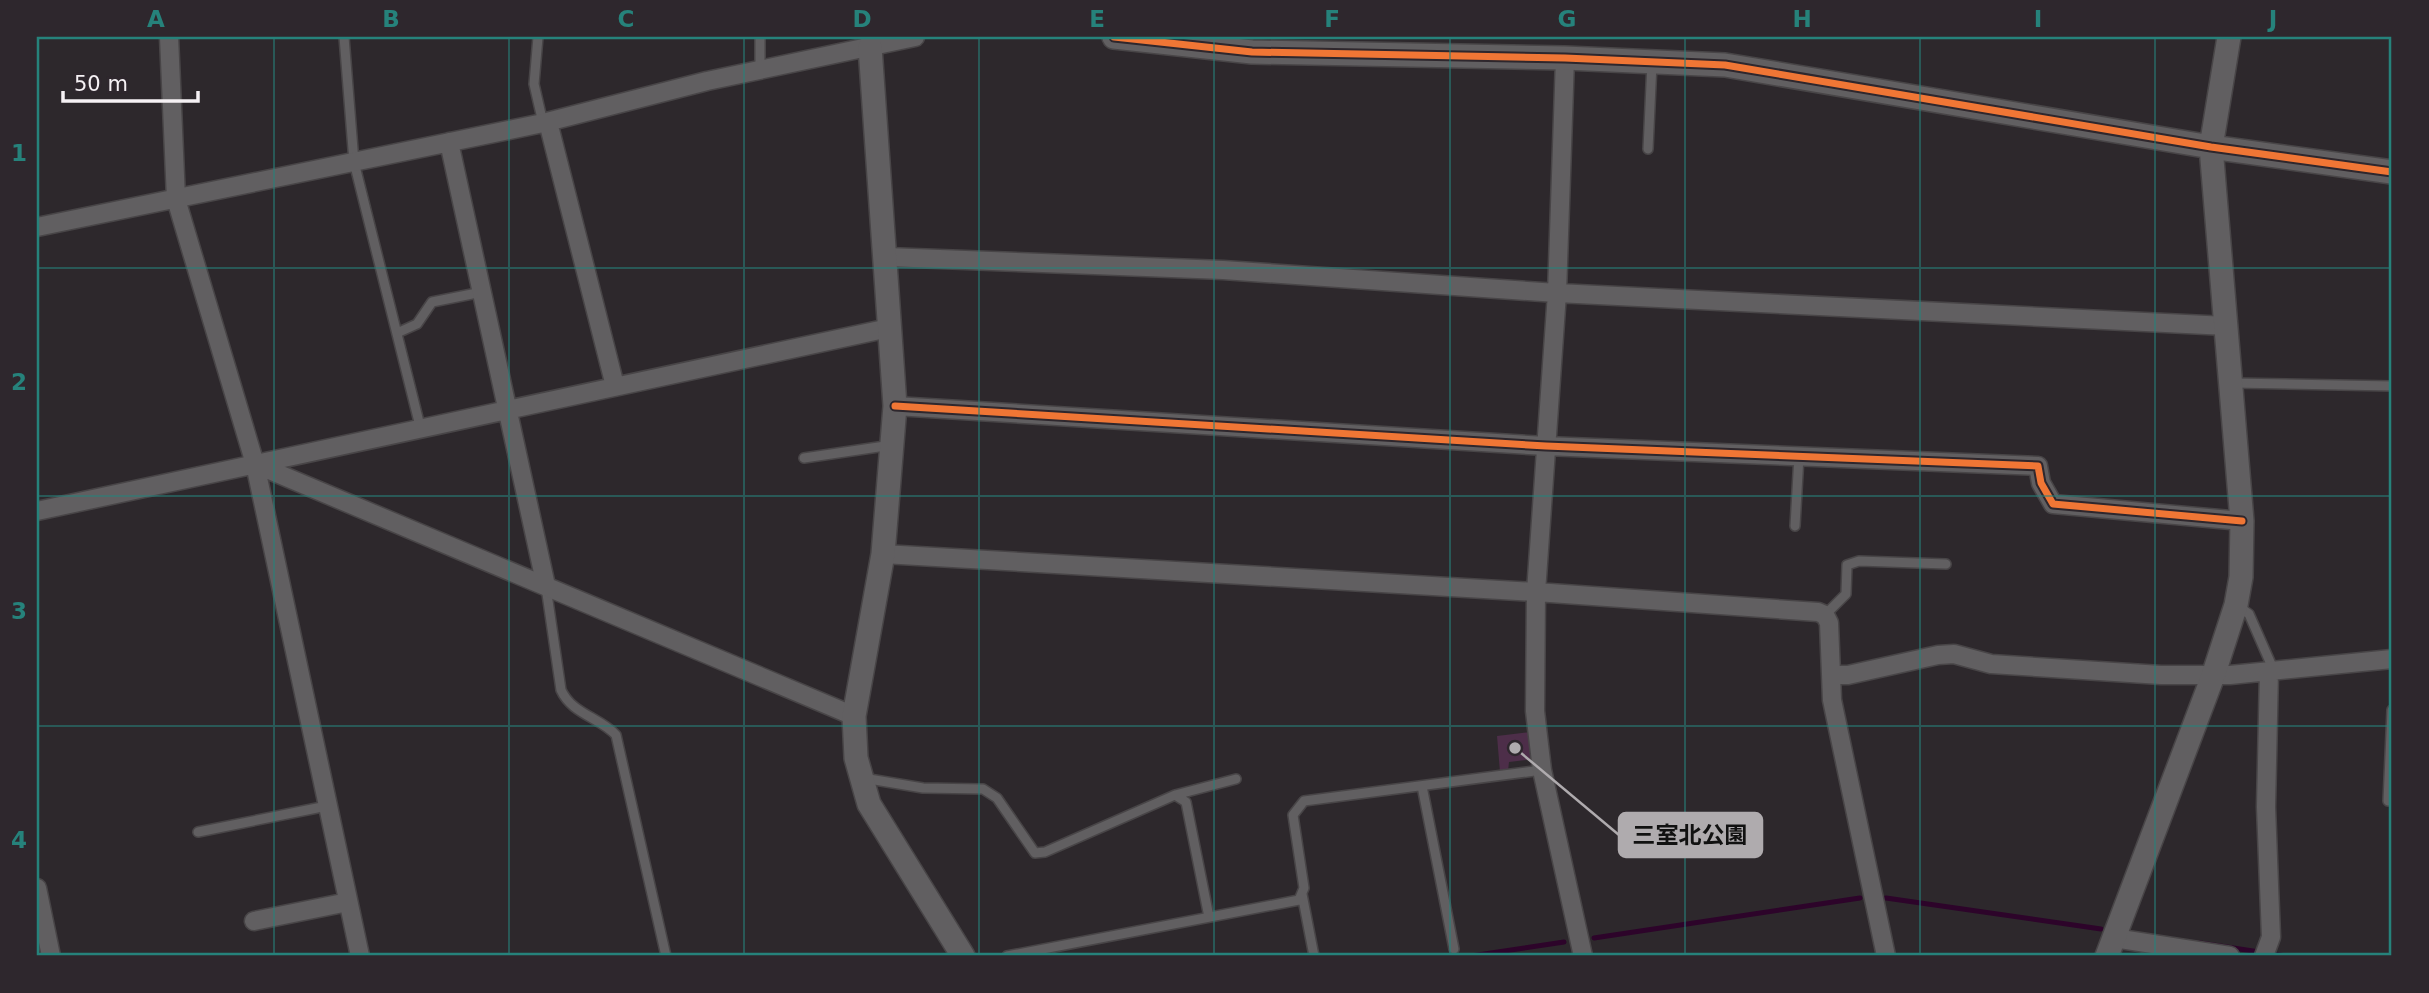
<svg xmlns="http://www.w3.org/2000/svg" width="2429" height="993" viewBox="0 0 2429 993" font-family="'DejaVu Sans','Noto Sans JP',sans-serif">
<rect width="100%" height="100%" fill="#2d282c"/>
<!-- green -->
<path fill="#4d2e49" d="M 1531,732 L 1534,759 L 1509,762 L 1508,771 L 1500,772 L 1497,736 Z"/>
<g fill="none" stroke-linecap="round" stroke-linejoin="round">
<!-- stream -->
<path stroke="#2d042a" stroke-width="5" d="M 1886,898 L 2101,929
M 1594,938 L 1860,898
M 2200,943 L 2286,956
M 1471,956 L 1564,942"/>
<!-- service casing -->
<g stroke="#484547" stroke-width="12">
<path id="service" d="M 344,37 L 354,162 L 420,426
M 538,37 L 534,84 L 543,123
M 760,37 L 760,69
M 1648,149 L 1652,63
M 397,333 L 417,324 L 432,302 L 482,292
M 2233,383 L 2392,386
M 804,458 L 892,445
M 1795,526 L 1799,456
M 546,587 L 561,690 C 572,714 599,717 616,735 L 666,956
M 2238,606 L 2249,614 L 2274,671
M 1825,615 L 1846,594 L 1847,565 L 1859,561 L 1946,564
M 863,778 L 923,788 L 983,789 L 997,798 L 1035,853 L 1045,852 L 1175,795 L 1186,802 L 1209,917
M 1422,786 L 1454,949
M 1175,795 L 1236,779
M 2388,801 L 2392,710
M 198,832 L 327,806
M 1302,894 L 1314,956
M 1007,956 L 1299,900 L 1304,888 L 1293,815 L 1304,801 L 1542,770"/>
</g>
<!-- minor casing -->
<g stroke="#484547" stroke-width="21">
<path id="minor" d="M 169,37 L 176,199 L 255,464 L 360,956
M 1565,58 L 1557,293 L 1536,592 L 1535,711 L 1542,770 L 1583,956
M 548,122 L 615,386
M 449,142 L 546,586
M 37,227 L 543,123 L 707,81 L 915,37
M 887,257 L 1223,270 L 1557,293 L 2227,326
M 895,406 L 1546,446 L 2038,466 L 2041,483 L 2053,504 L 2242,521
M 255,464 L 854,716
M 37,511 L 889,328
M 883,554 L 1536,592 L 1818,612 L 1825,615 L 1829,623 L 1832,700 L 1886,956
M 1831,675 L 1848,675 L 1938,655 L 1954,654 L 1991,664 L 2161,675 L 2230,675 L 2392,659
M 37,888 L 51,956
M 254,921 L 348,902
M 2114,938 L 2230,956
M 2264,956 L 2271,937 L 2266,807 L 2269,671"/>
</g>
<!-- tertiary casing -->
<g stroke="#484547" stroke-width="26">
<path id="tertiary" d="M 1114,37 L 1252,52 L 1565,58 L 1725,65 L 2211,147 L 2392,172
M 870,47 L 895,406 L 883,554 L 854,716 L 856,758 L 869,804 L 963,956
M 2107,956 L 2213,676 L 2236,605 L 2241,577 L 2242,521 L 2211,147 L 2229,37"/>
</g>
<!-- service -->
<use href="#service" stroke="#615f61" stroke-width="9"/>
<!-- minor -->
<use href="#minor" stroke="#615f61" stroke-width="18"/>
<!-- tertiary -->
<use href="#tertiary" stroke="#615f61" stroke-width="23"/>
<!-- cycleway casing -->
<g stroke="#2e272d" stroke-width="11">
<path id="cycleway" d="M 1114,37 L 1252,52 L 1565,58 L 1725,65 L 2211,147 L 2392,172
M 895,406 L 1546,446 L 2038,466 L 2041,483 L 2053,504 L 2242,521"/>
</g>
<!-- cycleway -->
<use href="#cycleway" stroke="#f07635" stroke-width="7"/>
</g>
<!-- grid -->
<path fill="none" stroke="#26827b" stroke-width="2" stroke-opacity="0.55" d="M 274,37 L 274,956M 509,37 L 509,956M 744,37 L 744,956M 979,37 L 979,956M 1214,37 L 1214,956M 1450,37 L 1450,956M 1685,37 L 1685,956M 1920,37 L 1920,956M 2155,37 L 2155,956M 37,268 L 2392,268M 37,496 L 2392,496M 37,726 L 2392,726"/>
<!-- callouts -->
<path fill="none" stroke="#afabae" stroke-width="2.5" d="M1515 748L1619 835"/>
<circle fill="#afabae" stroke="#2e272d" stroke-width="2.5" cx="1515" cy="748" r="7"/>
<rect fill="#afabae" stroke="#afabae" stroke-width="2.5" x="1619" y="813" width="143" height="44" rx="7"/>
<g font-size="23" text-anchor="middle" font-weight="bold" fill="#111">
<text x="1690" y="843">三室北公園</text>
</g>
<!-- border -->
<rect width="2429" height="993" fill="none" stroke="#2e272d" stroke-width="77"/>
<!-- scale -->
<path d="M63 91v10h135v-10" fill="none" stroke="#f5f1f4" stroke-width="3.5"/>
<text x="74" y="91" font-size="21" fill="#f5f1f4" stroke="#2e272d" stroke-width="5" paint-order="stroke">50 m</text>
<rect x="38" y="38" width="2352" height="916" fill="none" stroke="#26827b" stroke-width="2.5"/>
<g font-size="23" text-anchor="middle" font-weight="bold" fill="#26827b">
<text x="156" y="27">A</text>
<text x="391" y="27">B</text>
<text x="626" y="27">C</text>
<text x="862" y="27">D</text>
<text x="1097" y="27">E</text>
<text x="1332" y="27">F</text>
<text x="1567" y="27">G</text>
<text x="1802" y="27">H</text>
<text x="2038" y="27">I</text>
<text x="2273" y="27">J</text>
<text x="19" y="161">1</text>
<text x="19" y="390">2</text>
<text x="19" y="619">3</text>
<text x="19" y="848">4</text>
</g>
</svg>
